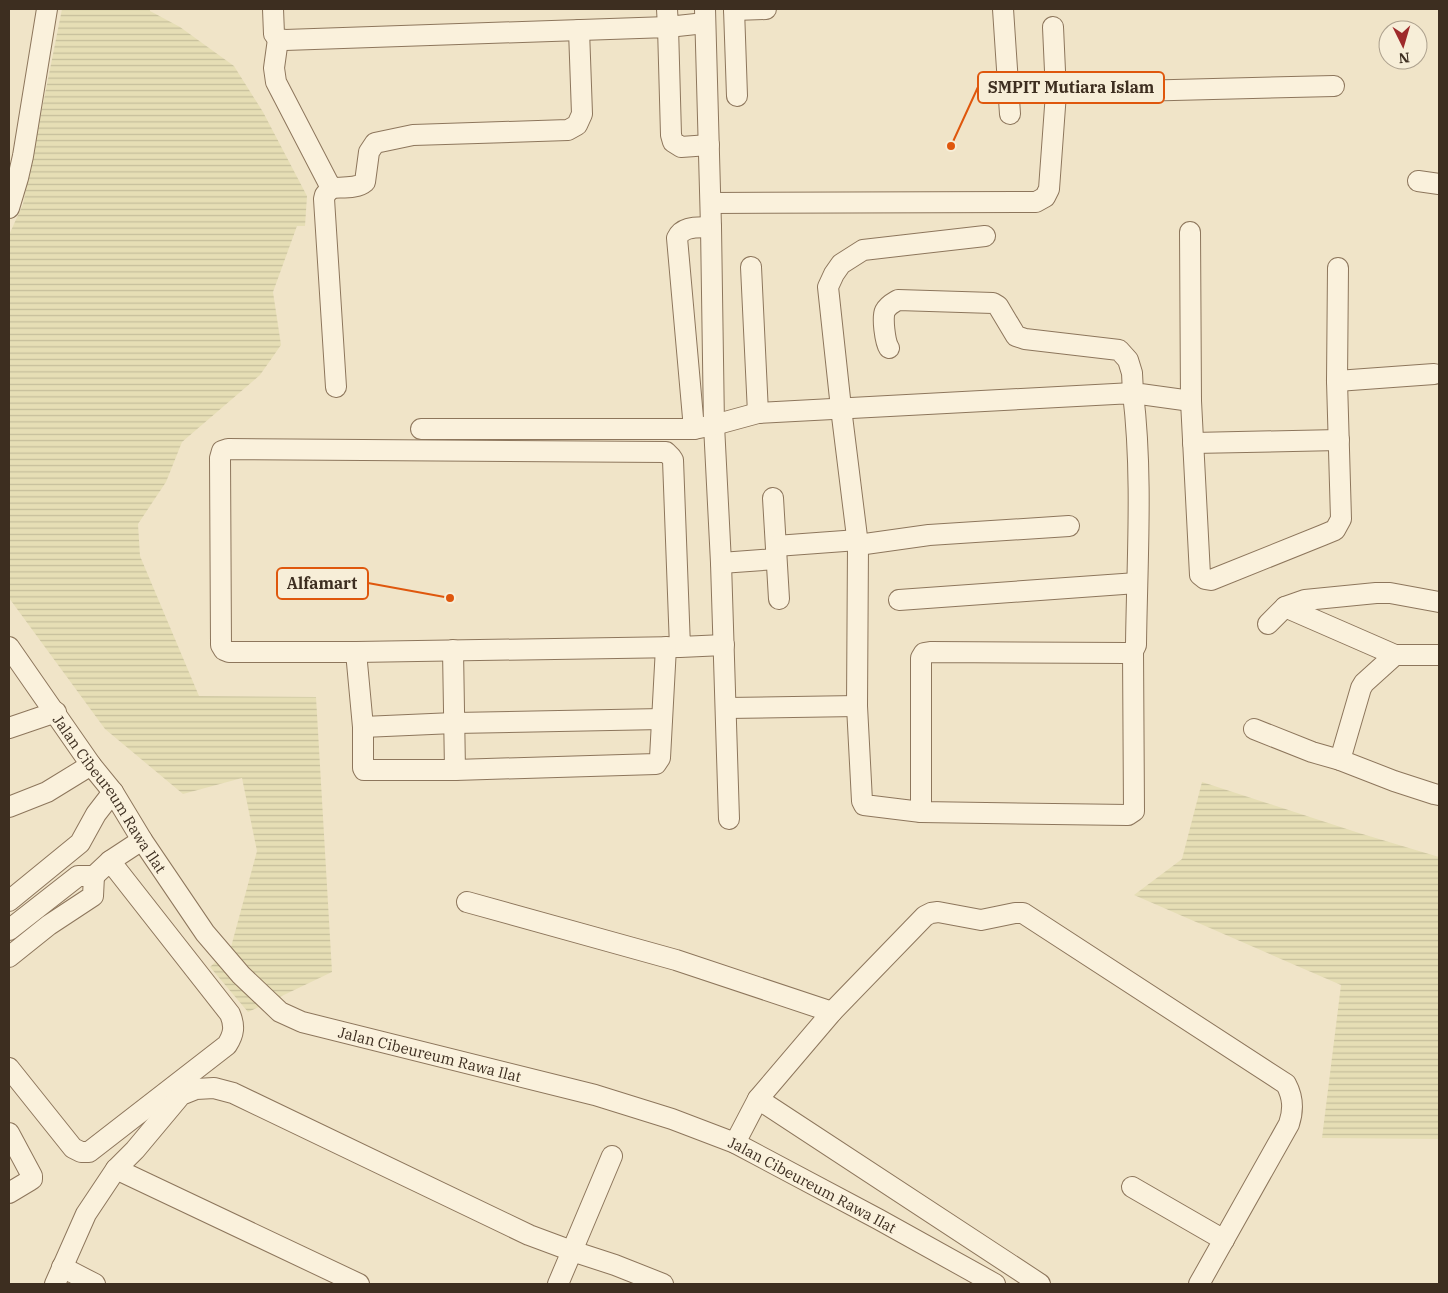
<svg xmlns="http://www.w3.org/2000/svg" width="1448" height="1293" viewBox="0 0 1448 1293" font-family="'IBM Plex Serif',serif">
<defs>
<pattern id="farmland-rules" width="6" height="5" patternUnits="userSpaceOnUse" patternTransform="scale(1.25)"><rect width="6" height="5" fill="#e6deb5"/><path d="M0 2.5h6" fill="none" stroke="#c6bf9b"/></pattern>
</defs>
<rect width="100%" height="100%" fill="#f0e4c8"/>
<!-- farmland -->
<path fill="url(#farmland-rules)" d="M 62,9 L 150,9 L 150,11 L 180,27 L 234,66 L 263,112 L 307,196 L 305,226 L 297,226 L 273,292 L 281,345 L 260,375 L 182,442 L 166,482 L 138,524 L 140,556 L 199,696 L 316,697 L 332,972 L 248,1012 L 210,967 L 231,947 L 257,851 L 242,778 L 183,794 L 105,729 L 9,598 L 9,235 L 23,204 Z
M 1202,782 L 1359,833 L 1439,857 L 1439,1139 L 1322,1138 L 1341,985 L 1134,895 L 1182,859 Z"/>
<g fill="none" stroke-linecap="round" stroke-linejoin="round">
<!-- minor casing -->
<g stroke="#8d765c" stroke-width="22">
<g id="minor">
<path d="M 273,9 L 274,34 L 278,39 L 285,40 L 668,27 L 671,135 L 673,142 L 681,147 L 709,145"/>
<path d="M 667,9 L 668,27 L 705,23"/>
<path d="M 705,9 L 711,227 L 714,425 L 721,563 L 729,819"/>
<path d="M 734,9 L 737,96"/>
<path d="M 1003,9 L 1010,114"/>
<path d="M 734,10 L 766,9"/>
<path d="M 1053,27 L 1056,93"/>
<path d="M 278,39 L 274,68 L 276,82 L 331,188 C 342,187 357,189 365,182 L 369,152 L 375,143 L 413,135 L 568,130 L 577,125 L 582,114 L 579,30"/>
<path d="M 1418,181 L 1439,184"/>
<path d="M 331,188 L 325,195 L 324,199 L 336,387"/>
<path d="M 711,203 L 1036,202 L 1045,197 L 1049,189 L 1056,93 L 1334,86"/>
<path d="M 9,208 L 18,178 L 23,156 L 47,9"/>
<path d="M 1190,232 L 1191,401 L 1200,575 L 1205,579 L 1211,580 L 1323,535 L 1335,530 L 1341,519 L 1337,381 L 1338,268"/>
<path d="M 985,236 L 863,250 L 841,264 L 834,274 L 828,287 L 841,408 L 858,545 L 857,706 L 862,801 L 864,805 L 921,812 L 1128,815 L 1134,811 L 1133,651"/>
<path d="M 751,267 L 758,413"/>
<path d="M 889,348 C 885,342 882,317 885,311 C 888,305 893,303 898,300 L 993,303 L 998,306 L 1016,336 L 1025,339 L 1119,350 L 1128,360 L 1132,373 L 1133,393 L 1191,401"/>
<path d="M 1337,381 L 1434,374"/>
<path d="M 421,429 L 694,429 L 714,425 L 758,413 L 1133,393 C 1143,476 1137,561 1136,645 L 1133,651 L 1127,653 L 930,652 L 924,653 L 921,658 L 921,812"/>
<path d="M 694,429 L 677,238 C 683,225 699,228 711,227"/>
<path d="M 1193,443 L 1339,440"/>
<path d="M 773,498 L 779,599"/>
<path d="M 858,545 L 929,535 L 1069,526"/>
<path d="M 776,546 L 858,540"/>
<path d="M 721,563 L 776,559"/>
<path d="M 899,600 L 1137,583"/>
<path d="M 1285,607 L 1395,655 L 1439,655"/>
<path d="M 1268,624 L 1285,607 L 1305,600 L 1376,593 L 1390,593 L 1439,602"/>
<path id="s1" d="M 9,647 L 91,765 L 113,792 L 142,840 L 205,933 L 241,975 L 280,1012 L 302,1022 L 595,1095 L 672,1119 L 735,1143 L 878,1219 L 995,1284"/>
<path d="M 680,647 L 673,460 L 671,457 L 666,452 L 228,449 L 222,451 L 220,458 L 221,645 L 224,650 L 229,652 L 356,652 L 680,647 L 724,645"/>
<path d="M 453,650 L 455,770"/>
<path d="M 356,652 L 363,727 L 363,768 L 364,770 L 455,770 L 656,764 L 660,758 L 666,647"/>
<path d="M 726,708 L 857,706"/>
<path d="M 363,727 L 454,723 L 662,719"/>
<path d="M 9,728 L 56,712"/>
<path d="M 1254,729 L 1312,752 L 1340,760 L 1394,781 L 1434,794 L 1439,795"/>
<path d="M 1340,760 L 1361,688 L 1364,683 L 1395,655"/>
<path d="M 9,807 L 47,792 L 91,765"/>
<path d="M 110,861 L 142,840"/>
<path d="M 9,901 L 80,843 L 96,814 L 113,792"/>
<path d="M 467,902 L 676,960 L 832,1012"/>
<path d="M 9,930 L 78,876 L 94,876 L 110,861 L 230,1014 C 235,1026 234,1034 227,1045 L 89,1152 L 81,1152 L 73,1148 L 9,1068"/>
<path d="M 9,957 L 49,925 L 93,896 L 94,876"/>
<path d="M 758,1099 L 1040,1284"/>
<path d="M 9,1133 L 32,1176 L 32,1179 L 29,1181 L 9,1193"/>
<path d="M 735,1143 L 758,1099 L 832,1012 L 925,916 L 931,913 L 938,912 L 981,920 L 1015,913 L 1023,913 L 1286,1084 C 1293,1097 1294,1109 1289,1124 L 1199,1284"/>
<path d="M 116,1169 L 359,1284"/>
<path d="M 1132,1187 L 1224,1240"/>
<path d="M 62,1267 L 95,1284"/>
<path d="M 55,1284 L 86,1214 L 116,1169 L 135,1150 L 181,1095 L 196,1089 L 214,1088 L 233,1093 L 529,1235 L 572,1251 L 612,1156"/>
<path d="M 558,1284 L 572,1251 L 615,1265 L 663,1284"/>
</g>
</g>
<!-- minor -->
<use href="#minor" stroke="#faf1dc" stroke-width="20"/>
</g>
<g text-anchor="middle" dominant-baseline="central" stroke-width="4" stroke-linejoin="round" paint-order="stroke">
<!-- street labels -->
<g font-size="15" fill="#3d2e20" stroke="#f7eed8">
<text stroke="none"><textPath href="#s1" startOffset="178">Jalan Cibeureum Rawa Ilat</textPath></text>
<text stroke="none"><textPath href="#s1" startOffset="612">Jalan Cibeureum Rawa Ilat</textPath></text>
<text stroke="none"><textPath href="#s1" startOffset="1018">Jalan Cibeureum Rawa Ilat</textPath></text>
</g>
</g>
<!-- callouts -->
<path fill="none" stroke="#df570d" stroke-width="2" d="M951 146L978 87M450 598L368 583"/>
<g fill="#df570d" stroke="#f7eed8" stroke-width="2">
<circle cx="951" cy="146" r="5"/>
<circle cx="450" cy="598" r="5"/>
</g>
<g fill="#f7eed8" stroke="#df570d" stroke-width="2">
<rect x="978" y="72" width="186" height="31" rx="5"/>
<rect x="277" y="568" width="91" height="31" rx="5"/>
</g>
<g font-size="16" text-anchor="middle" font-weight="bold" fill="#3d2e20">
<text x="1071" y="93">SMPIT Mutiara Islam</text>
<text x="322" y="589">Alfamart</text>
</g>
<!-- border -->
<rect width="1448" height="1293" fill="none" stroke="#3d2e20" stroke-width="20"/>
<!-- north arrow -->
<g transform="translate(1403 45) rotate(175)"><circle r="24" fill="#f7eed8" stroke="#ada18e"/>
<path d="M0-4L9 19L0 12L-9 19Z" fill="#9e2a2b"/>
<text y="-8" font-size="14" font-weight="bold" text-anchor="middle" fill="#3d2e20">N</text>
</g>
</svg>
